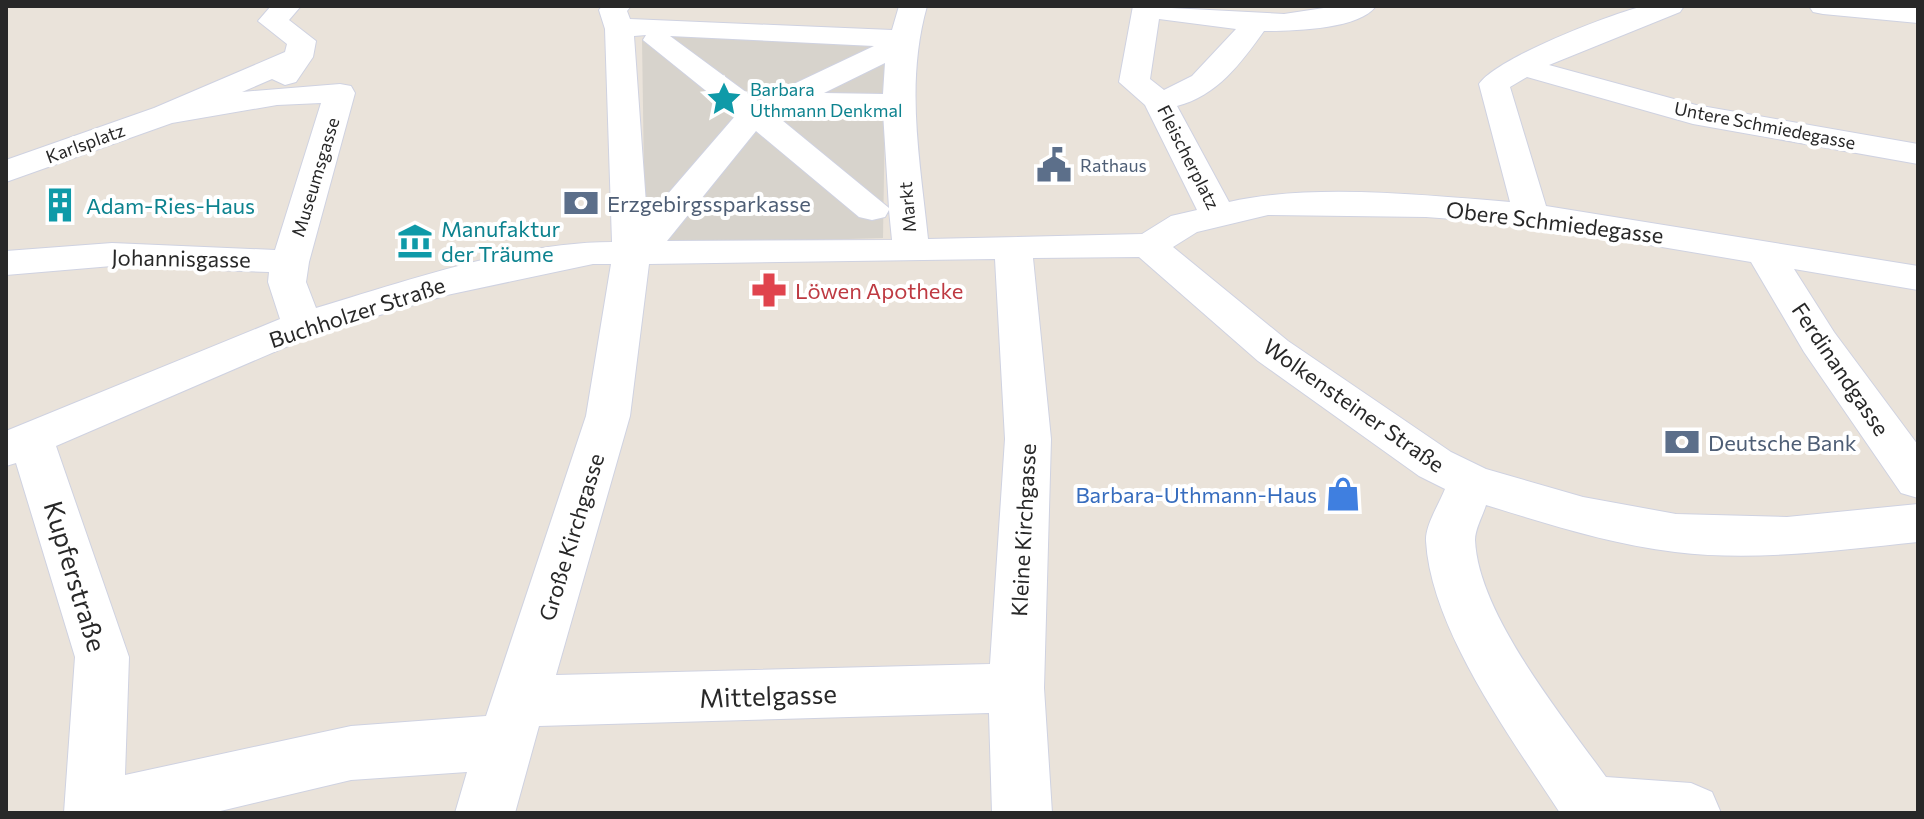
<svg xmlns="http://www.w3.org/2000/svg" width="1924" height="819" viewBox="0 0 1924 819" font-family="Commissioner,sans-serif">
<rect width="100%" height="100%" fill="#eae3da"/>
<!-- plaza -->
<path fill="#d7d3cc" d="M 657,31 L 886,44 L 883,238 L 645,245 L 642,39 Z"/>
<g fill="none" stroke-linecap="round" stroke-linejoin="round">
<!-- street casing -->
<g stroke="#cfd2e1" stroke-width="2">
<path id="street" d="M 271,6 L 301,6 L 289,20 L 316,41 L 313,57 L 296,82 L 285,85 L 272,79 L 242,92 L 340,84 L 351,86 L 355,93 L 309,262 L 306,282 L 316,308 C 406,281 518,242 612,242 L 605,29 L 599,10 L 602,6 L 631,6 L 627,11 L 630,19 L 892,30 L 899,6 L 927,6 C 905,84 920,160 928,239 L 1142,234 L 1171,216 L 1197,210 L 1145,105 L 1119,82 L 1133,6 L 1284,14 L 1337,6 L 1376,6 C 1359,30 1290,31 1264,31 C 1241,63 1217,96 1177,106 L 1229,202 C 1313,183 1423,195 1510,202 L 1479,84 C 1497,58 1606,16 1640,7 C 1653,4 1670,6 1684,6 L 1680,12 L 1549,65 L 1696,105 L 1918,144 L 1918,164 L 1693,124 L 1527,77 L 1510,87 L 1546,206 L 1918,266 L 1918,290 L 1794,269 L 1834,332 L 1918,445 L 1918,498 L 1901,493 L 1804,352 L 1751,262 L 1531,225 L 1426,217 L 1268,215 L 1197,232 L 1173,247 L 1288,341 L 1451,452 L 1486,469 L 1583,497 L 1676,514 L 1787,517 L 1918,504 L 1918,542 C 1838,550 1756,562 1675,552 C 1610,544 1548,524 1486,505 C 1483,515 1475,529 1475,540 C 1478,614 1563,717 1606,777 L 1691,783 L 1712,792 L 1721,813 L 1560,813 C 1512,739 1431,630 1426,541 C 1425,526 1439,504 1445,489 L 1419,476 L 1258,361 L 1139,257 L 1033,258 L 1051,439 L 1044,688 L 1052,813 L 992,813 L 989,713 L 539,726 L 515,813 L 455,813 L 467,772 L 351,780 L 212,813 L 64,813 L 75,657 L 16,463 L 6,466 L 6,431 L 280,319 L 268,282 L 269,272 L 112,266 L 6,275 L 6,251 L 112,243 L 275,250 L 321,103 L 277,105 L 172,123 L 6,182 L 6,160 L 154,108 L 285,52 L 287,44 L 258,21 ZM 1159,19 L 1236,29 L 1192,76 L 1164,90 L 1150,79 ZM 646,35 L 643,40 L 736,115 L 647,218 L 634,36 ZM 670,36 L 874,46 L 758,101 ZM 885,63 L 883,94 L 824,93 ZM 788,110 L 883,112 L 889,208 L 777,116 ZM 756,131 L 859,217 L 872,220 L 885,217 L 889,210 L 892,240 L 667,241 ZM 995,259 L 1005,439 L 990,664 L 556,675 L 630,416 L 649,264 ZM 593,264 L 611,264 L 586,416 L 486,716 L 351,726 L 125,775 L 129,657 L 56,446 L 316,334 L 447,295 Z
M 1809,6 L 1918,7 L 1918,23 L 1823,14 L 1813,12 Z"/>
</g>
<!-- street -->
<use href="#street" fill="#fff" fill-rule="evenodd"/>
</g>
<!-- icons -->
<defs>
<g id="sight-bare" transform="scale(2.76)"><path d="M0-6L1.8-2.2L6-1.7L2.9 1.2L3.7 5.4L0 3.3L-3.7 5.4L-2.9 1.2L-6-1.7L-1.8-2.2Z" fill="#0f9aa8" stroke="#fff" stroke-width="2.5" paint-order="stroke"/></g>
<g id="civic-bare" transform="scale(2.76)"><path d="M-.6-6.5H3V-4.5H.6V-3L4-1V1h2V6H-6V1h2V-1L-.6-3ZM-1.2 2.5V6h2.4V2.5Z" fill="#5c6f8a" stroke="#fff" stroke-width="2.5" paint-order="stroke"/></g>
<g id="bank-bare" transform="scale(2.76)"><path d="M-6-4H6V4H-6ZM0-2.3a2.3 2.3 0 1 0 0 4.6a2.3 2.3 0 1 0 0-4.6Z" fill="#5c6f8a" stroke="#fff" stroke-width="2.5" paint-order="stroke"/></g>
<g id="building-bare" transform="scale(2.76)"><path d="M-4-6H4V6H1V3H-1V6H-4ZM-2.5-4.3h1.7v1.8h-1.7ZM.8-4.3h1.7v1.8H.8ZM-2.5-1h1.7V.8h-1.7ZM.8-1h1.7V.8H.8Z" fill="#0f9aa8" stroke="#fff" stroke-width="2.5" paint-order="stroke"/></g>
<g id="museum-bare" transform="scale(2.76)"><path d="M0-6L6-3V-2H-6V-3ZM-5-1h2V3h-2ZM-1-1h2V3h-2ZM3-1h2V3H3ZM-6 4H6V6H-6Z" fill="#0f9aa8" stroke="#fff" stroke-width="2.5" paint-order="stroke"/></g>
<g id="pharmacy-bare" transform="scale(2.76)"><path d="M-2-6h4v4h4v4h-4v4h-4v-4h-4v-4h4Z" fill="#e0444e" stroke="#fff" stroke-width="2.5" paint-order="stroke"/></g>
<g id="shop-bare" transform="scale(2.76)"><path d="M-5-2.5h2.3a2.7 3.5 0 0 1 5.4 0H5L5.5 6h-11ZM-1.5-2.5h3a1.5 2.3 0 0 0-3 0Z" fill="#3f7fe0" stroke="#fff" stroke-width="2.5" paint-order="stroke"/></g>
</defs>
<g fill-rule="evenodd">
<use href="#sight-bare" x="724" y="99"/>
<use href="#civic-bare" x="1054" y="165"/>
<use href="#bank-bare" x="581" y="203"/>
<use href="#building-bare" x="60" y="205"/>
<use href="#museum-bare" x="415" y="241"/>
<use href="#pharmacy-bare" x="769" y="290"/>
<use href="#bank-bare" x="1682" y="442"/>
<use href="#shop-bare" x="1343" y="494"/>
</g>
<g text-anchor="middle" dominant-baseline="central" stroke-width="8" stroke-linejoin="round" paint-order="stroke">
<!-- far-culture labels -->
<g font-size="18" fill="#0d838f" stroke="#fff" text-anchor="start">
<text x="750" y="89">Barbara<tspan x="750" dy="21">Uthmann Denkmal</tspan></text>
</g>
<!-- far-street labels -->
<g font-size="18" fill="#282828" stroke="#fff">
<text transform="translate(1765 125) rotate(11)">Untere Schmiedegasse</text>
<text transform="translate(85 143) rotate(-20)">Karlsplatz</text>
<text transform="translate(1189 157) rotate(63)">Fleischerplatz</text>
<text transform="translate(315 177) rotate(-73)">Museumsgasse</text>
<text transform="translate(907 207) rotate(-95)">Markt</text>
</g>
<!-- far-service labels -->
<g font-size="18" fill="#4e5e75" stroke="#fff" text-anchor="start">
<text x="1080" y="165">Rathaus</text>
</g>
<!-- service labels -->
<g font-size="22" fill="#4e5e75" stroke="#fff" text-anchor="start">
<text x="607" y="203">Erzgebirgssparkasse</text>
<text x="1708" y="442">Deutsche Bank</text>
</g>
<!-- culture labels -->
<g font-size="22" fill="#0d838f" stroke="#fff" text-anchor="start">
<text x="86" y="205">Adam-Ries-Haus</text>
<text x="441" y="228">Manufaktur<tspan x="441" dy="25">der Träume</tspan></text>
</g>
<!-- street labels -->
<g font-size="22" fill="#282828" stroke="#fff">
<text transform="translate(1555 222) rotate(7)">Obere Schmiedegasse</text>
<text transform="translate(181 258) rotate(1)">Johannisgasse</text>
<text transform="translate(357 312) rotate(-18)">Buchholzer Straße</text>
<text transform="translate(1841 369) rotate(56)">Ferdinandgasse</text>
<text transform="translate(1354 405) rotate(35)">Wolkensteiner Straße</text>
<text transform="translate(1023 530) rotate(-87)">Kleine Kirchgasse</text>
<text transform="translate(571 537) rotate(-73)">Große Kirchgasse</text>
</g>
<!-- health labels -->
<g font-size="22" fill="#be3a42" stroke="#fff" text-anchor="start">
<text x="795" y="290">Löwen Apotheke</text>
</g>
<!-- shop labels -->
<g font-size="22" fill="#366cbe" stroke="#fff" text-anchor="end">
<text x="1317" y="494">Barbara-Uthmann-Haus</text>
</g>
<!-- near-street labels -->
<g font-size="26" fill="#282828" stroke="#fff">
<text transform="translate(76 576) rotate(73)">Kupferstraße</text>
<text transform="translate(768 695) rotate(-2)">Mittelgasse</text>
</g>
</g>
<!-- border -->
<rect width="1924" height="819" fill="none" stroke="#282828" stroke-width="16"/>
</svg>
